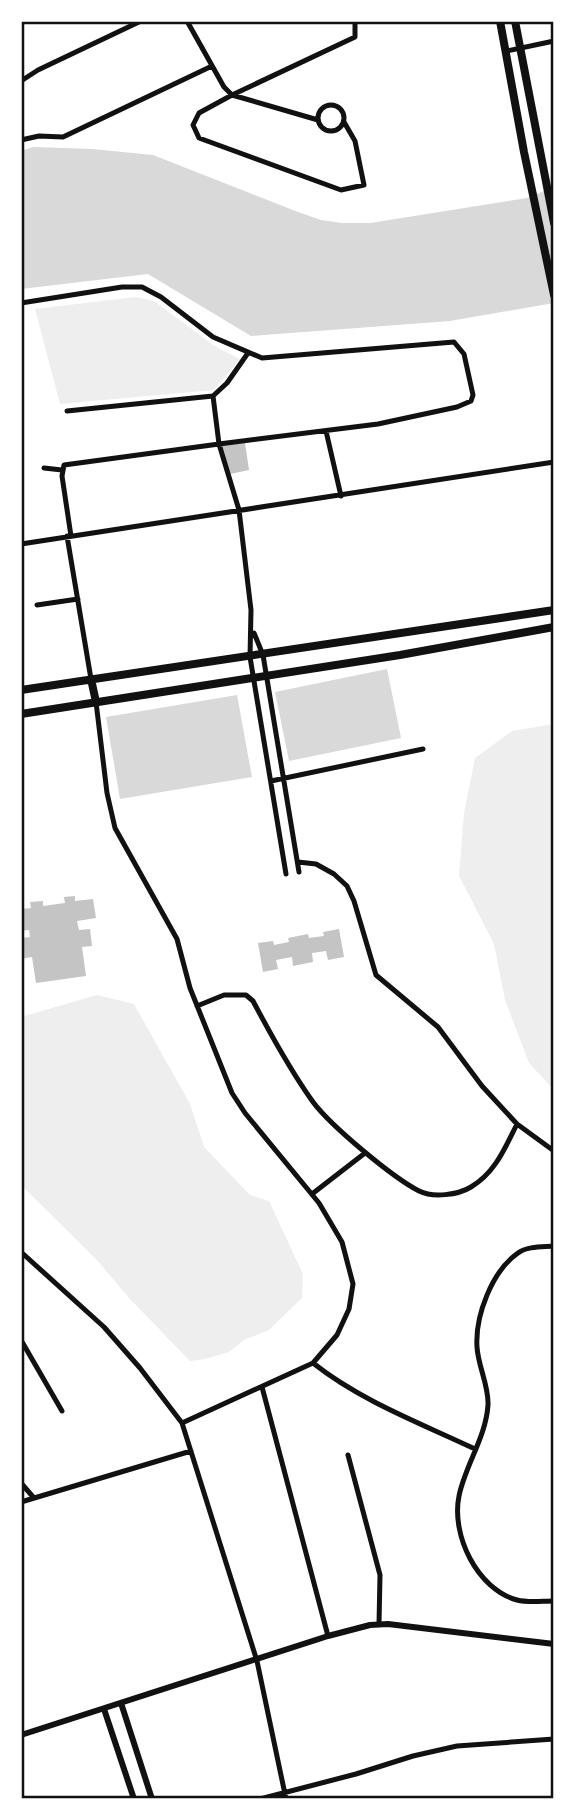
<svg xmlns="http://www.w3.org/2000/svg" width="575" height="1820" viewBox="0 0 575 1820" font-family="'IBM Plex Sans',sans-serif">
<rect width="100%" height="100%" fill="#fff"/>
<!-- green -->
<path fill="#eee" d="M 135,297 L 154,301 L 216,347 L 240,359 L 214,390 L 60,404 L 35,309 Z
M 554,724 L 554,1090 L 529,1063 L 505,1000 L 494,944 L 459,876 L 464,813 L 475,758 L 512,731 Z
M 97,995 L 134,1004 L 190,1104 L 204,1147 L 250,1195 L 269,1201 L 303,1274 L 302,1298 L 269,1330 L 244,1340 L 229,1352 L 205,1359 L 190,1361 L 130,1299 L 96,1259 L 21,1185 L 21,1017 Z"/>
<!-- water -->
<path fill="#d9d9d9" d="M 33,147 L 92,149 L 153,155 L 298,212 L 321,220 L 342,223 L 370,223 L 527,198 L 554,187 L 554,303 L 450,321 L 251,336 L 148,274 L 21,289 L 21,151 Z
M 387,669 L 401,738 L 289,761 L 275,692 Z
M 237,695 L 252,777 L 120,799 L 106,717 Z"/>
<!-- building -->
<path fill="#c4c4c4" d="M 245,443 L 249,470 L 230,474 L 221,445 Z
M 75,896 L 75,901 L 93,899 L 96,918 L 77,921 L 79,930 L 90,929 L 92,946 L 82,947 L 86,976 L 36,983 L 32,957 L 21,959 L 21,938 L 30,937 L 29,930 L 21,931 L 21,909 L 31,908 L 30,902 L 43,901 L 43,906 L 65,903 L 64,897 Z
M 339,929 L 344,957 L 328,960 L 326,951 L 312,953 L 313,962 L 293,966 L 292,957 L 276,960 L 278,969 L 263,972 L 258,943 L 273,941 L 274,945 L 289,942 L 288,938 L 308,934 L 309,938 L 324,936 L 323,932 Z"/>
<g fill="none" stroke-linecap="round" stroke-linejoin="round">
<!-- minor -->
<path stroke="#111" stroke-width="5" d="M 187,21 L 224,87 L 232,95 L 355,37 L 355,21
M 507,51 L 554,41
M 21,81 L 38,70 L 141,21
M318 118a13 13 0 1 1 26 0a13 13 0 1 1-26 0Z
M 318,120 L 232,95 L 199,113 L 193,125 L 199,138 L 341,190 L 364,185 L 355,141 L 344,122
M 21,140 L 39,136 L 63,137 L 212,66
M 21,303 L 122,287 L 142,287 L 161,297 L 213,337 L 262,358 L 454,342 L 464,354 L 473,395 L 471,401 L 457,407 L 378,424 L 219,444 L 213,396
M 67,411 L 213,396 L 227,383 L 248,353
M 326,431 L 341,496
M 44,468 L 62,470
M 67,536 L 91,679
M 71,536 L 62,476 L 64,465 L 219,444 L 239,510 L 251,610 L 250,657 L 286,874
M 21,544 L 554,462
M 37,605 L 78,599
M 254,633 L 263,655 L 299,872
M 96,702 L 107,793 L 115,828 L 177,939 L 190,988 L 232,1093 L 245,1113 L 319,1203 L 342,1242 L 353,1284 L 349,1309 L 337,1335 L 313,1363 L 182,1423
M 271,781 L 423,749
M 298,862 L 316,864 L 334,874 L 347,886 L 354,901 L 376,975 L 438,1027 L 482,1086 L 517,1124 L 554,1151
M 197,1006 L 224,995 L 246,995 L 253,1001 C 271,1035 290,1070 313,1102 C 331,1126 392,1177 419,1191 C 433,1198 458,1195 471,1187 C 495,1173 505,1148 517,1124
M 312,1194 L 365,1153
M 554,1246 C 543,1247 527,1246 518,1253 C 492,1271 475,1316 477,1347 C 478,1366 489,1386 488,1405 C 486,1437 465,1466 459,1496 C 451,1535 477,1589 517,1600 C 528,1603 542,1601 554,1601
M 21,1252 L 104,1327 L 140,1368 L 182,1423 L 257,1661 L 286,1799
M 21,1340 L 62,1411
M 313,1363 C 361,1401 420,1423 475,1449
M 262,1387 L 328,1636
M 348,1455 L 380,1575 L 379,1624
M 21,1483 L 34,1498
M 21,1502 L 191,1451
M 260,1799 L 356,1774 L 413,1756 L 457,1746 L 554,1739"/>
<!-- tertiary -->
<path stroke="#111" stroke-width="6" d="M 121,1703 L 152,1799
M 104,1709 L 134,1799
M 21,1735 L 328,1636 L 370,1625 L 388,1624 L 554,1644"/>
<!-- primary -->
<path stroke="#111" stroke-width="8" d="M 500,21 L 524,152 L 554,295
M 515,21 L 554,223"/>
<!-- trunk -->
<path stroke="#111" stroke-width="8" d="M 91,679 L 96,702
M 21,690 L 554,610
M 21,714 L 400,655 L 554,627"/>
</g>
<!-- border -->
<rect width="575" height="1820" fill="none" stroke="#ffffff" stroke-width="46"/>
<rect x="23" y="23" width="529" height="1774" fill="none" stroke="#111" stroke-width="2.5"/>
</svg>
